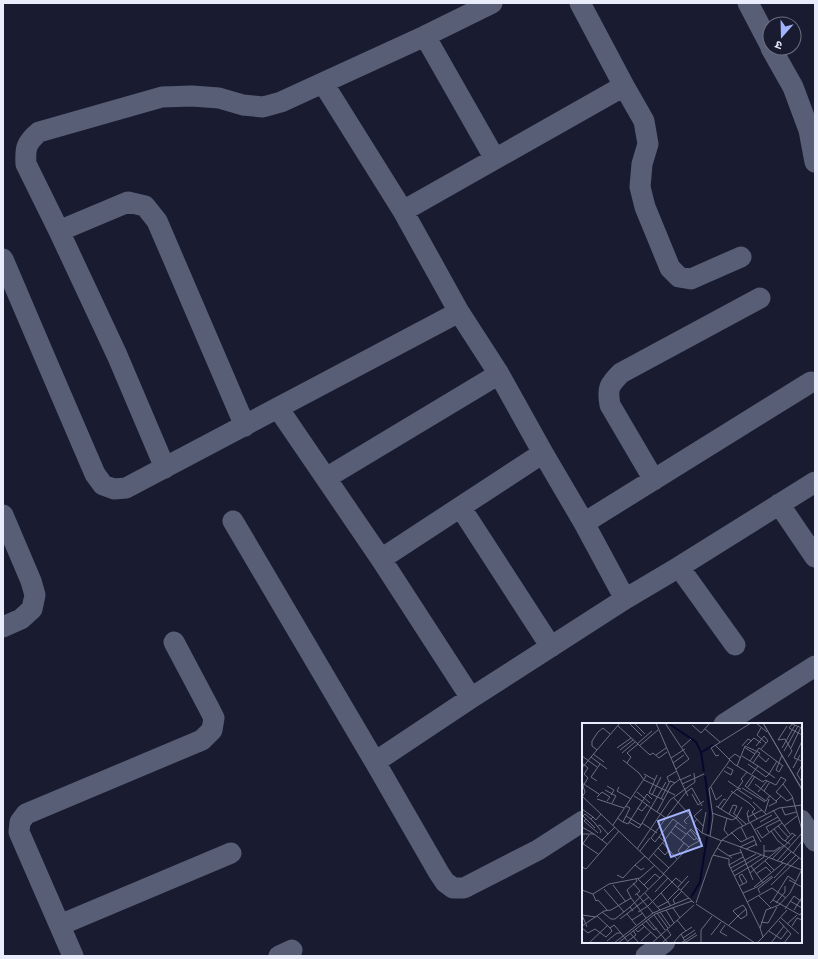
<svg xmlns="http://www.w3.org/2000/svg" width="818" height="959" viewBox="0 0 818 959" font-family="Signika,'Noto Sans Devanagari',sans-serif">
<rect width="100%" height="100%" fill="#191c30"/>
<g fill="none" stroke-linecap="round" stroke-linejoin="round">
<!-- minor -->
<path stroke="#585e76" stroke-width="21" d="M 748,3 L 770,45
M 425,36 L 495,159
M 771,48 L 793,87 L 809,130 L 815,162
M 323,83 L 403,211 L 459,312 L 499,374 L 543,453 L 584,523 L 625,599
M 624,86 L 644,121 L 648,144 L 642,164 L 640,187 L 645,207 L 670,268 L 679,277 L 691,279 L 741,257
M 403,211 L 624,86 L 580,3
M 59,231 L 128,202 L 145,206 L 157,221 L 245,426
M 3,259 L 49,367 L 95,474 L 103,485 L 114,489 L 126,488 L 459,312
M 278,408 L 381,559 L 471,698
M 165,468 L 117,355 L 59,231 L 26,164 C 25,148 26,143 39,132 L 162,97 L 192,96 L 219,98 L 243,105 L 263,107 L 281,102 L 425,36 L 492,3
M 326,478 L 499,374
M 654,480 L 610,405 C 607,388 609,385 621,373 L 760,298
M 779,504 L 815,557
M 461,508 L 551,647
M 3,515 L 31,581 L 35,595 L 32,609 L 21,619 L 3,627
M 233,521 L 375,762 L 439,873 L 445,882 L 453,888 L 464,888 L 538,850 L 583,821
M 584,523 L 811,382
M 381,559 L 543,453
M 679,567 L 735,645
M 724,724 L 815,666
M 375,762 L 471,698 L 625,599 L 679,567 L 815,482
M 801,820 L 815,841
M 60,925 L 231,853
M 73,956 L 19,832 L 20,822 L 26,814 L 202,740 L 212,730 L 214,718 L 210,710 L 174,642
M 279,956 L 292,950
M 646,956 L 665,942"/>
</g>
<!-- overview -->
<g transform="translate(582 723)">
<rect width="220" height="220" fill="#191c30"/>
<path fill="none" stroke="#07062d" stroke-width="2" d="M 86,0 L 114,19 L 119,29 L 122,49M 120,29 L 131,22M 123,53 L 128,90 L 126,111M 109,174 L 118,159 L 125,114"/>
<path fill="none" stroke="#6c6f81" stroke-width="1" d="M 47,0 L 60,13M 52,0 L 63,11M 74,0 L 98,56M 83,0 L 107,36M 174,0 L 185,9M 181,0 L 220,67M 181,0 L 220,66M 110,2 L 119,10 L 128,0M 36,3 L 68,32 L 71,30 L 77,35 L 85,29M 205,3 L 196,17 L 203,16 L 206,21 L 216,3M 179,5 L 175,12 L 184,20M 220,5 L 210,1 L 207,5 L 220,12M 123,6 L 138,19M 220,18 L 212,35 L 220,38M 55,21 L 70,8M 133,22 L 152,41 L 181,59 L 183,57 L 194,62 L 199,54 L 204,57 L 201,61 L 210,73 L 220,107M 165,22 L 172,15 L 179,20M 57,23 L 76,7M 160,23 L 166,16 L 170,18M 174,23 L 182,13 L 186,18 L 179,26M 100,24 L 109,16M 162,24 L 173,31M 35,25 L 49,15M 200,25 L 213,2M 209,25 L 219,4M 15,27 L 10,23 L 10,18 L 16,9 L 21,5 L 28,11M 38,27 L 51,17M 202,28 L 206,21 L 210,28 L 206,34M 40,30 L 53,19M 11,31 L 22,39M 74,32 L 84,25M 137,32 L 134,33 L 129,25 L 169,0M 176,32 L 184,39 L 187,35M 200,32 L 194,47 L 197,49 L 201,42M 0,33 L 15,44M 160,33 L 176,43 L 170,51M 9,34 L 38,0M 89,35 L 103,26M 147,36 L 153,31 L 159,35M 41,37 L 57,50 L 62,57 L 93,72M 168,38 L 177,25 L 201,43M 0,40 L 6,45 L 2,51 L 6,55 L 1,63 L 3,69 L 1,73M 45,40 L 49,34 L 45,30 L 56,21M 91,40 L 102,32M 171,40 L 178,30 L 174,28M 166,41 L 184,54 L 187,51M 220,42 L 215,51 L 220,59M 155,43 L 163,23 L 174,28M 176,43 L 193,55M 0,45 L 9,34 L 25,46M 211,45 L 218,32M 94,46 L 107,36M 142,48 L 149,52 L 151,47 L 145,44M 62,51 L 73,57M 187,51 L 195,38M 75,52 L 67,70 L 82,77M 171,52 L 163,63 L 184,78 L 188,72M 98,57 L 109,52M 15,58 L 9,54 L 18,41M 146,58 L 156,65M 87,59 L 85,54 L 95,48M 0,60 L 17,71M 100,61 L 122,51M 173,61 L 182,68 L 187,60M 25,63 L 32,67 L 29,72M 37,64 L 35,68 L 49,76M 129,64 L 134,77 L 140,72M 166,64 L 173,53M 160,65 L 183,79M 159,66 L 156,65 L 161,58 L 159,56 L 165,49M 23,67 L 34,73 L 30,80M 149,68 L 167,80 L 173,86 L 170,89 L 175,96M 182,68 L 195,79 L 187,83M 55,69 L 68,80M 176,69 L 185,58M 151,70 L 155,66 L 170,76M 110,71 L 116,82 L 122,78M 70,72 L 79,54M 0,73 L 112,180M 52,73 L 60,78 L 69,85 L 84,95 L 104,69 L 98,56 L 89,63 L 75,89M 106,73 L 104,69 L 110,65 L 120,83M 199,73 L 194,69 L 201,61M 15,74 L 20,69 L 28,74 L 25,78M 91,74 L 108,92 L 102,98 L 105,101M 15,76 L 42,85M 79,76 L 88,58 L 93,60M 194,78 L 199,73 L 205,78 L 211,75M 171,79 L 184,91M 134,83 L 147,91M 136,84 L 142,76 L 144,77M 160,84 L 154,95 L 161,103M 55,85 L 60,88 L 65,82M 200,85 L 203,92 L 214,89M 0,86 L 11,94M 120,86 L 112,93 L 121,103M 139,86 L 151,69M 167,87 L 165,90 L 167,99M 191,87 L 208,111M 124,89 L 120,110 L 140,118M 183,89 L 187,76M 130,90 L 150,97 L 154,95 L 147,91 L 151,82 L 155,83 L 152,90M 151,90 L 164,101M 0,92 L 4,96 L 2,98 L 16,110M 1,93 L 3,91 L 12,99 L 19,108 L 18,110M 44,93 L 48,85 L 44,83M 166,94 L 180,87M 35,95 L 41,99 L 44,93 L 59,102 L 84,59M 84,95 L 69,115 L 73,119 L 91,96 L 104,106M 145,95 L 142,107 L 146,112M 4,96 L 13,105M 9,96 L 11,94 L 14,97 L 19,91M 115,96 L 111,101 L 120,110M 41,99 L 46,101 L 65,71 L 70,76M 47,99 L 57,105 L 59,102M 168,99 L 179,119M 178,99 L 190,92M 60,100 L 75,110M 31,102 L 64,53M 16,103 L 18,102 L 26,111M 93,103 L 104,111M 196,103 L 206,114M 202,103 L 215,93M 0,104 L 12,111M 159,104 L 165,116M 192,106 L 200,116 L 208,121M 172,107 L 196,94M 175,107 L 180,115 L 200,100M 189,108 L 196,118 L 220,137M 89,109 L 107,124M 149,109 L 159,119 L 171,113 L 175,123M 187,109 L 184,104 L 198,97M 105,110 L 112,117 L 115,115M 0,111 L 12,111 L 25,121M 128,113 L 131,94 L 127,66 L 148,37M 77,114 L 82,118 L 96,99M 20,117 L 33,104M 99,117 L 109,106 L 119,116M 140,117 L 220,147M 82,118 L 76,125 L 83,132 L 87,127M 203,118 L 210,110 L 214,113M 80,119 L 95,136M 0,120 L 16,131M 0,122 L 7,112M 158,124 L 173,117M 135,125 L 150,135M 55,126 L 88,77 L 113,59 L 112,50M 158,126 L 171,157M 164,126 L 175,121M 58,128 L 68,115M 182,128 L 192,128 L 198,124M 71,130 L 87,145M 211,130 L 220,118M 100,132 L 96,128 L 102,120M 131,132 L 147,136 L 147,142 L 178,205 L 181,214 L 175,220M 147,133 L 160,129M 190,136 L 213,112M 66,137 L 76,125M 183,138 L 192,147M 195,138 L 220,110M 199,139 L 210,128M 147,142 L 161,134M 169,143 L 182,134 L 182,122M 0,144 L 4,146 L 37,108M 62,145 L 59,147 L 53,142 L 63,133M 149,145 L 174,131M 150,149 L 179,132M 168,150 L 202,122M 81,151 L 108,123 L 117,118 L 108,107M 174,151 L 184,144 L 189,149M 35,152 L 41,155 L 53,142M 152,153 L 169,143 L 181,160M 192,155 L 214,132M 56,156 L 66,166M 207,157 L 220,164M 51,160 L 58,168 L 53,172M 31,162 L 44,179M 62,162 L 73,151 L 78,155M 189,162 L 217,135M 157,163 L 165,159 L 160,151 L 157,153 L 161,161M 96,164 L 106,153M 172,164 L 201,140M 22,166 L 42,189M 0,167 L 11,171 L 27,161 L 58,155 L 73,142M 99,167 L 107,158M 73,169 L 86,155M 63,170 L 78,187M 79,170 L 89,183M 161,170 L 175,164 L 190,153M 178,170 L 176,166 L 191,154M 11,171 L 14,178 L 16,177 L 26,188M 55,171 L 71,190M 176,172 L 189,185M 49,175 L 45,167 L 55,158 L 54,156M 86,177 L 97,166M 191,177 L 206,153 L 213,158M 208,178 L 220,185M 165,179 L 190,165 L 204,175M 114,180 L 130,134 L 140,117 L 155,106 L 197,85 L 220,82M 188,180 L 191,177 L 218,192 L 220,189M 194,180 L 203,169 L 203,163M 93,181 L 91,177 L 100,168M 114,181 L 173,220M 48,184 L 82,151M 76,184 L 87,178M 91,185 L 98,195M 203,186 L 212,173 L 220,179M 84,187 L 92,200M 212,187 L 220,174M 20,189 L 29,196 L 33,196 L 48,184 L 51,188M 56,189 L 66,183 L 94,155 L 100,160M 78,189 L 88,203M 75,190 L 86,205M 45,191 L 54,202M 0,192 L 14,194M 0,192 L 5,204M 72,192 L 83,207M 15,193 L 28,205 L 32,202 L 39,210M 199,195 L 217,211M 38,196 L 67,174M 66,196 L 86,220M 50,197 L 61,190M 95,197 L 104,208M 64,198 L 72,207 L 75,205M 197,198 L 209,211 L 202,220M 179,199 L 186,200 L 195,184M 60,201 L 75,215M 205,201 L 215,192M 143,202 L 138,209 L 145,213M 0,203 L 22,188 L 29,187 L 49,175 L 64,195M 146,203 L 156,193 L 164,186 L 161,182 L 152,187 L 151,188 L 159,196 L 165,192 L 164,186M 210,203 L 215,195 L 220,197M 0,205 L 6,210 L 13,206 L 24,214 L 30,208 L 28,205M 178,205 L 184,187 L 197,182 L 208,170 L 220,146M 53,206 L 56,209 L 63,203M 187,208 L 199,216 L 206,207M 48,210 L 57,220M 129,212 L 139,199M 181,214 L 205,187M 101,215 L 113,207M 25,218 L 35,210 L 39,210 L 47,220M 46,218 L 54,212 L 51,207M 59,218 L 69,209M 104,219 L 115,212M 7,220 L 26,202M 32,220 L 71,190 L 107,175M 36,220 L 73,191 L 110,178M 70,220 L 112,182M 80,220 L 89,212 L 85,206M 91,220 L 99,211M 99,220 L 114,210M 104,220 L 99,211 L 110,204M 119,220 L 119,207 L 130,193M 189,220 L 202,203"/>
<path fill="#a3b2fd" fill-opacity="0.15" stroke="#a3b2fd" stroke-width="2" d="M 107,87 L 120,123 L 89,134 L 76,98 Z"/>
<rect width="220" height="220" fill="none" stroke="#e9ecfa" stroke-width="2"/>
</g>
<!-- border -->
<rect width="818" height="959" fill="none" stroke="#e9ecfa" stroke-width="8"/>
<!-- north arrow -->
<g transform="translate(782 36) rotate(200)"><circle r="19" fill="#191c30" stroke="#6c6f81"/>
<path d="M0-3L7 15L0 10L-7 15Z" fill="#a3b2fd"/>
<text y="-6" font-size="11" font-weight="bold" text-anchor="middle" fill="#e9ecfa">उ</text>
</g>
</svg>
